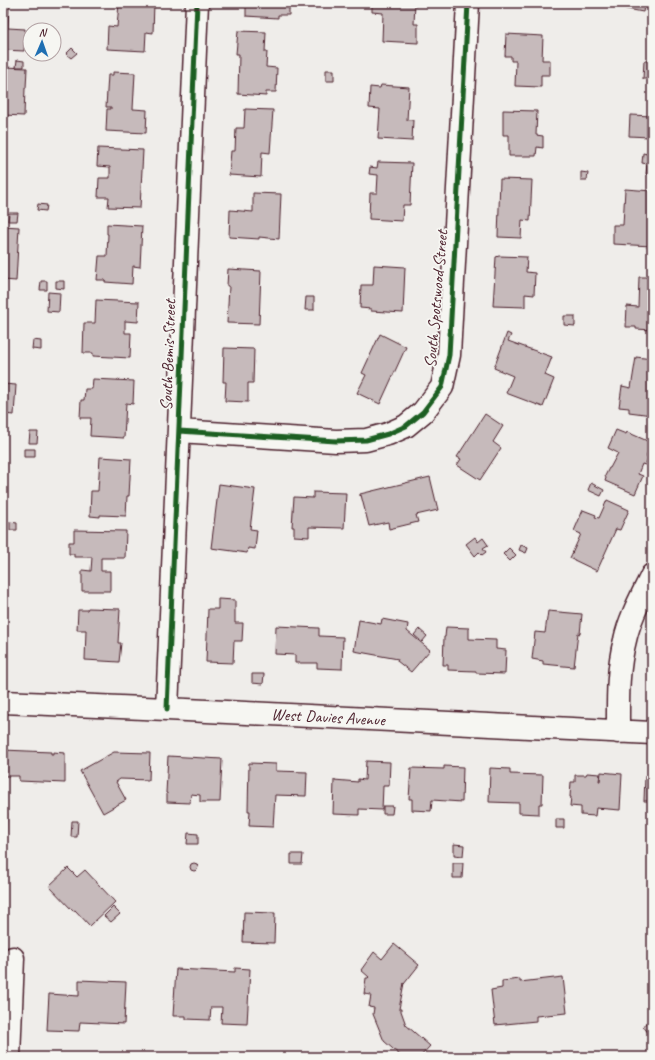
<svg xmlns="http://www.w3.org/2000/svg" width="655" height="1060" viewBox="0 0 655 1060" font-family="Caveat,sans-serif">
<rect width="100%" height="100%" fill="#efedea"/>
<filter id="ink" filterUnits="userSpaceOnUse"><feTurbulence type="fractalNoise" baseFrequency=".025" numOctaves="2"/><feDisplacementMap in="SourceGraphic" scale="8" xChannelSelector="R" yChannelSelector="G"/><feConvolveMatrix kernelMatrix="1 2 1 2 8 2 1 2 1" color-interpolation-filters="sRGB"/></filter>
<g filter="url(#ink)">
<!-- building -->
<path fill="#c6babb" stroke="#4a1f2b" d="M 3,3 L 9,3 L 8,28 L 25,29 L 24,51 L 3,50 Z
M 119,3 L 154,3 L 153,33 L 146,32 L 145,51 L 107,49 L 108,26 L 117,27 Z
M 246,3 L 289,3 L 289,15 L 278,15 L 278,18 L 246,16 Z
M 372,3 L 415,3 L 414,24 L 418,24 L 418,43 L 382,41 L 383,13 L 372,12 Z
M 513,3 L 546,3 L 545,5 L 519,4 L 519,3 Z
M 623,3 L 645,3 L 643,12 L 622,8 Z
M 238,31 L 266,32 L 265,52 L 267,52 L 266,67 L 277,68 L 276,92 L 266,92 L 266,96 L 238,94 L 239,54 L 236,54 Z
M 506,34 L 543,36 L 542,60 L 550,60 L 550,75 L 541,75 L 541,87 L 515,86 L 516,61 L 511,61 L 511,56 L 505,56 Z
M 72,48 L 77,53 L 71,58 L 66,54 Z
M 17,60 L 24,61 L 24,67 L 16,67 Z
M 644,61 L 652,61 L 652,79 L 643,79 Z
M 4,67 L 27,68 L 26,88 L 25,88 L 24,116 L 3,115 Z
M 326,70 L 334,70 L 334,81 L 326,81 Z
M 113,72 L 135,73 L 133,109 L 147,110 L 146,133 L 106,131 L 107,109 L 111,109 L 111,107 L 106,107 L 108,75 L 113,75 Z
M 381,85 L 409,87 L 407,120 L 413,120 L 412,141 L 378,139 L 380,109 L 369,108 L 370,87 L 380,88 Z
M 245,109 L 273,110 L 270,153 L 262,152 L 261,177 L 229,175 L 231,151 L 235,151 L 236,128 L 244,128 Z
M 503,110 L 537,111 L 536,135 L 543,136 L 543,148 L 537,147 L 536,156 L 509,156 L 509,135 L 503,135 Z
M 630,115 L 652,116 L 652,175 L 646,174 L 647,164 L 642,163 L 643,153 L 647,154 L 649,137 L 629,136 Z
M 98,148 L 143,150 L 140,208 L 108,207 L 109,197 L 98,197 L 99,178 L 110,178 L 110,167 L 97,166 Z
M 378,162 L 412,163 L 410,205 L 403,205 L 402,221 L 369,219 L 370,193 L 377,193 L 378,175 L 369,174 L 370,167 L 377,168 Z
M 581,172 L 588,173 L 587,180 L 581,180 Z
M 500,179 L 532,180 L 530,221 L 522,220 L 521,238 L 498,237 Z
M 625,189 L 652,191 L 652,246 L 613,244 L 613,225 L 623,225 Z
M 253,193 L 281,194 L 279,239 L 259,237 L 259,239 L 229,237 L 230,210 L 253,212 Z
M 38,204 L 47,205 L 46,211 L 37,210 Z
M 9,213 L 18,213 L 17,221 L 8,221 Z
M 107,224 L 142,226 L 140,267 L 133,266 L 132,284 L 105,282 L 105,280 L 97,280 L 99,256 L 107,256 L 108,234 L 107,234 Z
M 3,226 L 19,227 L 16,281 L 3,280 Z
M 499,256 L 527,257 L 526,272 L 535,273 L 534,295 L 525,294 L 525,307 L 493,306 L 496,257 Z
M 374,265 L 405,267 L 403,313 L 371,311 L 371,309 L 360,308 L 361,285 L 373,285 Z
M 228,269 L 261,271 L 259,324 L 227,323 L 229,286 L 227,286 Z
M 639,277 L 652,277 L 652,330 L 636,329 L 636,327 L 626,327 L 627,306 L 638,307 Z
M 41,281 L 47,281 L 47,290 L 40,290 Z
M 56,281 L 64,281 L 64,289 L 56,288 Z
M 48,292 L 60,293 L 59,312 L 47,311 Z
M 306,297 L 314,297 L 314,310 L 305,310 Z
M 96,300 L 139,302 L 138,322 L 125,321 L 125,333 L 131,333 L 130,358 L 93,356 L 93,353 L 83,353 L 84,323 L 95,323 Z
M 564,316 L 575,316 L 575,326 L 564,325 Z
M 507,333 L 511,335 L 508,341 L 552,357 L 545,375 L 554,379 L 543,407 L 506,393 L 513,376 L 494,368 Z
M 380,334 L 406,347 L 380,404 L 357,393 L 366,375 L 362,373 Z
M 33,340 L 41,341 L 41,350 L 32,349 Z
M 224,348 L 254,349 L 253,383 L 248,383 L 248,402 L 225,401 L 226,382 L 223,382 Z
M 636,357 L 652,359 L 652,415 L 629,412 L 629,408 L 619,407 L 622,386 L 631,388 Z
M 93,379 L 134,381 L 133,404 L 126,403 L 124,438 L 90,436 L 91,418 L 80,418 L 81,400 L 84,400 L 85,389 L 92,389 Z
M 3,384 L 16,385 L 14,415 L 3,414 Z
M 485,414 L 503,426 L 493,442 L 501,448 L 480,480 L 457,465 L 461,459 L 457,457 Z
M 616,430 L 626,434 L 627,432 L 652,443 L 646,456 L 649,457 L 645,465 L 642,464 L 638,474 L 643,476 L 635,494 L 605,481 L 606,478 L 605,476 L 609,468 L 610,468 L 618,453 L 608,448 Z
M 30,432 L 38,432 L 37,443 L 29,443 Z
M 24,449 L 35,449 L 35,457 L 24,457 Z
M 100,457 L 131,459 L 129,496 L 127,496 L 126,516 L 100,515 L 100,517 L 90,516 L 91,491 L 98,491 Z
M 430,477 L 438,510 L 416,515 L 418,522 L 389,529 L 388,522 L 369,526 L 361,495 L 360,496 L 360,494 Z
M 591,483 L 604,490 L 601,496 L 588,490 Z
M 219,484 L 255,489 L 250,529 L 257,530 L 255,549 L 248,548 L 247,553 L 211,548 Z
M 313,492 L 346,493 L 344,528 L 309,527 L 309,537 L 294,536 L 294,527 L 292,527 L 294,497 L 313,498 Z
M 607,500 L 629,510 L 620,530 L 616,529 L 597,571 L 570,558 L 581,534 L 574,531 L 583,510 L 596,515 L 595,517 L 599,518 Z
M 10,522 L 17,523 L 17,530 L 10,530 Z
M 74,530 L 126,531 L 125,558 L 101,558 L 101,571 L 110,571 L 110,591 L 82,591 L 82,570 L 91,571 L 92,557 L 74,557 L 74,554 L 69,554 L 69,542 L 74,542 Z
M 475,537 L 478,542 L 483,538 L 488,545 L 483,548 L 486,552 L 482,555 L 479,552 L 475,556 L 466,544 Z
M 521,545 L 528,548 L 526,553 L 519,550 Z
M 509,548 L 516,555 L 510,561 L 503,554 Z
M 218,599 L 235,600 L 235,623 L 243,623 L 242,641 L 234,641 L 233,663 L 206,662 L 208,609 L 218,609 Z
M 88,608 L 120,609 L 118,643 L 121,643 L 119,662 L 85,660 L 86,630 L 77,630 L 78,610 L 87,610 Z
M 548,611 L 582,614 L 580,634 L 578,633 L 574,667 L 543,664 L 543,661 L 532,659 L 535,632 L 545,633 Z
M 382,619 L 408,624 L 407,631 L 430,650 L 411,672 L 397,661 L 398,659 L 354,651 L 359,620 L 381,624 Z
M 276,626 L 319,628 L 319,636 L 343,637 L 342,669 L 317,668 L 317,663 L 295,663 L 295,655 L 275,654 Z
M 446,627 L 469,628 L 469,639 L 496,640 L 496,649 L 506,650 L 505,674 L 476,673 L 476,671 L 448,670 L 448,665 L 443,665 L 444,637 L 445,637 Z
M 419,629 L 427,636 L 422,642 L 414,635 Z
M 252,674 L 264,674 L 263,684 L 252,683 Z
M 3,750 L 51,752 L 51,754 L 53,754 L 53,752 L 65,753 L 65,783 L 19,781 L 19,776 L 3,776 Z
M 114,752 L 150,753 L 149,780 L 120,779 L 116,782 L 126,800 L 103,813 L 80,771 Z
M 168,756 L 222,759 L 220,802 L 200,802 L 200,795 L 191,794 L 190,803 L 167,802 L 167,793 L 166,793 Z
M 366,761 L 390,762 L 389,786 L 383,786 L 382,810 L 359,809 L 359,815 L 333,814 L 334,780 L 358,782 L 358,779 L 365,780 Z
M 249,763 L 276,764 L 276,771 L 307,772 L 306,796 L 275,795 L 273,827 L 249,826 L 250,811 L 248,811 Z
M 444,766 L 463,767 L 462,802 L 432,800 L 431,811 L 412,810 L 412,799 L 409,799 L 411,768 L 444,769 Z
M 490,768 L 510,769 L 510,774 L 543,775 L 542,804 L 539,804 L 539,814 L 519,813 L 519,803 L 489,802 Z
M 601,772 L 622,774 L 620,810 L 596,808 L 595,816 L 581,815 L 581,807 L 570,806 L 571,797 L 570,797 L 571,782 L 575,782 L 575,775 L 586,775 L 587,773 L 600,774 L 599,781 L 600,781 Z
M 645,776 L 652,777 L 652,801 L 644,801 Z
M 383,806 L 393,806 L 392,814 L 383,814 Z
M 3,813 L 7,813 L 6,834 L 3,834 Z
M 556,819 L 564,819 L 564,828 L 556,828 Z
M 72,821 L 78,821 L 77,837 L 71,837 Z
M 188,833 L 198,834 L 198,844 L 187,844 Z
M 454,844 L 464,845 L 463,856 L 454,855 Z
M 291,854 L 303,854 L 302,864 L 291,864 Z
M 453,863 L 463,863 L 462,878 L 453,878 Z
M190 867a4 4 0 1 1 8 0a4 4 0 1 1-8 0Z
M 68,868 L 77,877 L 85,870 L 115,902 L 90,926 L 75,910 L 73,911 L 49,886 Z
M 113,907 L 120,914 L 111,922 L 104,916 Z
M 244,912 L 275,913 L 274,943 L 243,942 Z
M 394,944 L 419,965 L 404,984 L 404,983 L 399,1009 L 401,1009 L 401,1011 L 406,1025 L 430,1046 L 420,1057 L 402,1057 L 384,1041 L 373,1014 L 374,1008 L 369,1007 L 371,995 L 364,994 L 366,978 L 368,978 L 369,977 L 361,970 L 374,952 L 382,959 Z
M 235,968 L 250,969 L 247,1024 L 221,1023 L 222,1007 L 211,1007 L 210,1020 L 186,1019 L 186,1016 L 173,1016 L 176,969 L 235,972 Z
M 563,977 L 567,1013 L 536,1016 L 536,1021 L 495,1025 L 491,990 L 502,988 L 502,981 L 520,979 L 520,982 Z
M 79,980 L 126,982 L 124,1024 L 80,1022 L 79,1031 L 47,1030 L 49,994 L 79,996 Z
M 652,1020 L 652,1038 L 643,1026 Z"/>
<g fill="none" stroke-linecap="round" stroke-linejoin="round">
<!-- minor casing -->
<g stroke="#4a1f2b" stroke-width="25">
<path id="minor" d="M 179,431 L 336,441 L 366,440 L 388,434 L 406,426 L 423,412 L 442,387 L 449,355 L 468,3
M 3,702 L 167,709 L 652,733
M 167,709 L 197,3
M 618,732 C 618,701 617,670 625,640 C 630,617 642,596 652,575
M 9,1057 L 13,958"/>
</g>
<!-- minor -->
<use href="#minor" stroke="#f6f6f2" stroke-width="22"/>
<!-- cycleway casing -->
<g stroke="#f6f6f2" stroke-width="8">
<path id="cycleway" d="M 179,431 L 336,441 L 366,440 L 388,434 L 406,426 L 423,412 L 442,387 L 449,355 L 468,3
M 167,709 L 197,3"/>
</g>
<!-- cycleway -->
<use href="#cycleway" stroke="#1b5e20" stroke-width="5"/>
</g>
</g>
<g text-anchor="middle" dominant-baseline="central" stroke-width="3.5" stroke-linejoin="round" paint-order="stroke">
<!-- street labels -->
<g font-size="17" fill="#4a1f2b" stroke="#f6f6f2">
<text transform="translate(436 299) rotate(-85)">South Spotswood Street</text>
<text transform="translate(168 355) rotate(-88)">South Bemis Street</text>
<text transform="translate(328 717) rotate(3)">West Davies Avenue</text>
</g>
</g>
<!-- margin -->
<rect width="655" height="1060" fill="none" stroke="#f6f6f2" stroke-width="16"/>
<rect x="8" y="8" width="639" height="1044" fill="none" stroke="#4a1f2b" stroke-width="1.5" filter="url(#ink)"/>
<!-- north arrow -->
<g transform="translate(42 42) rotate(2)"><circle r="19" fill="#f6f6f2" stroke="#b1a0a2"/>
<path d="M0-3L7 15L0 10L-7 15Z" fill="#1f6fb2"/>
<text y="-6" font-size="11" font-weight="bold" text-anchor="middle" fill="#4a1f2b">N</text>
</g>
</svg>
